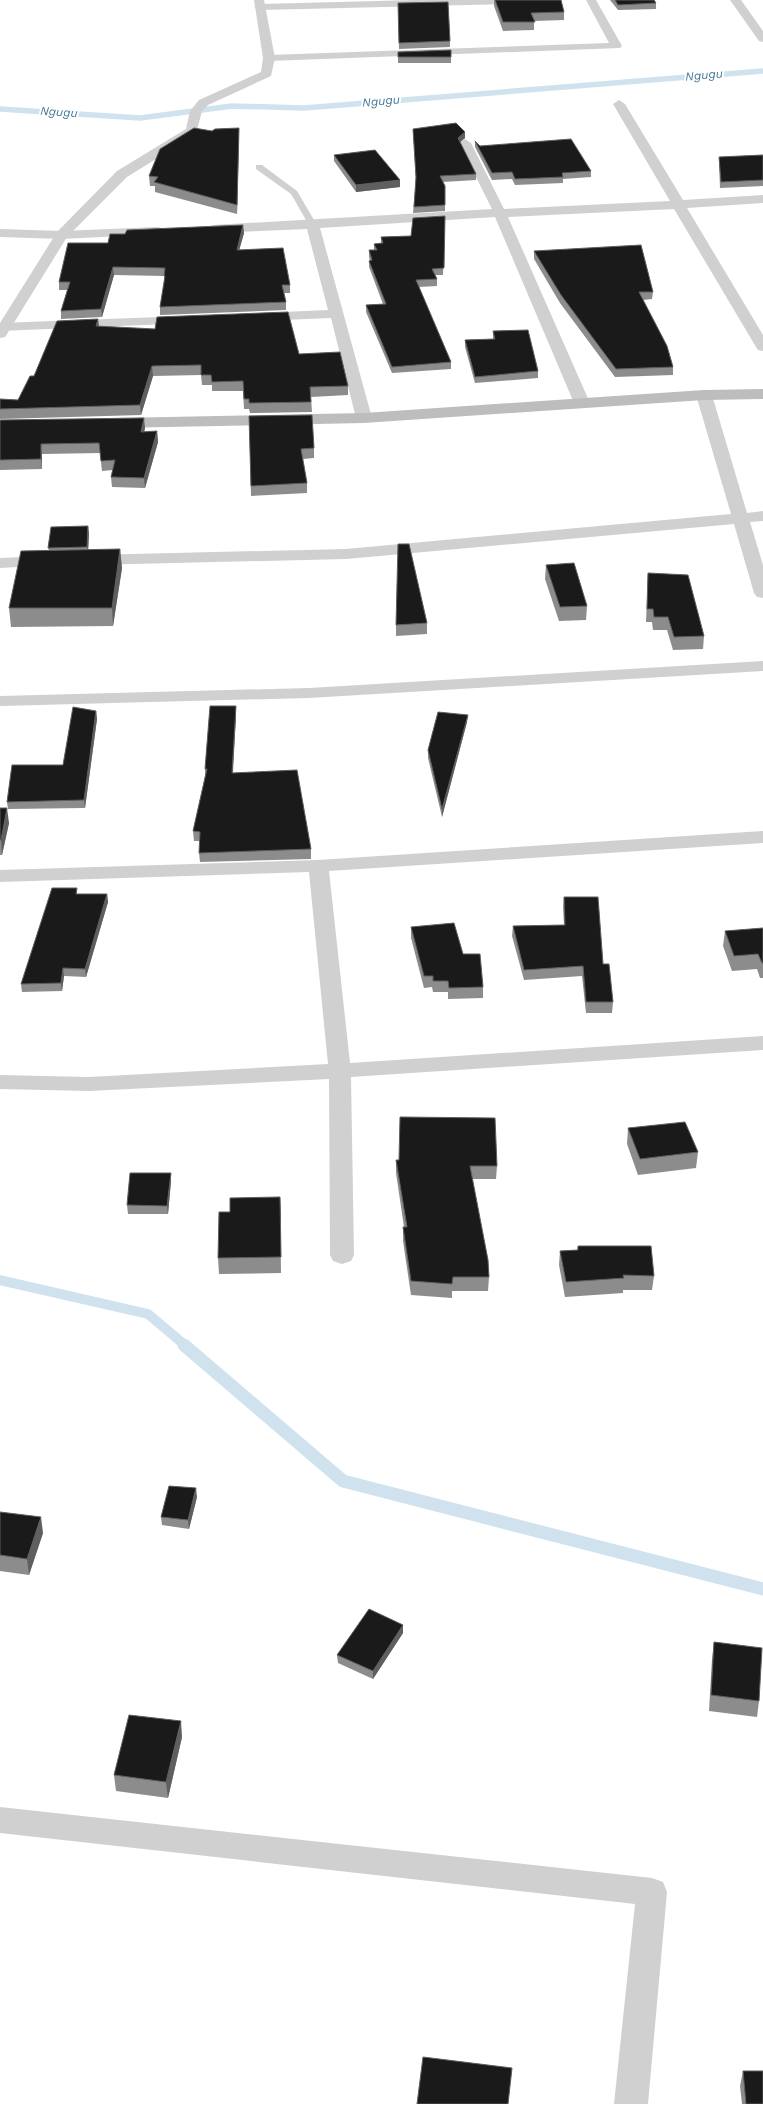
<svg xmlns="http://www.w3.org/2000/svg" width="763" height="2104" viewBox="0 0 763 2104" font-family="'Work Sans',sans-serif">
<rect width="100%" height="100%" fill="#fff"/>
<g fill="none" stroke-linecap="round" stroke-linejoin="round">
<!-- stream-far2 -->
<path stroke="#cfe2ee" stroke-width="5.5" d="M 0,109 L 140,118 L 232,106 L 304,108 L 763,71"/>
<!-- stream-far1 -->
<path stroke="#cfe2ee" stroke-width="10" d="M 0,1280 L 148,1314 L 186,1346"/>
<!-- stream -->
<path stroke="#cfe2ee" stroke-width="13" d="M 184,1345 L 343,1481 L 763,1589"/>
<!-- service -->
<path fill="#d0d0d0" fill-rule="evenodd" d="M 256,165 L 262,165 L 297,191 L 317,225 L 316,227 L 310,227 L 291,194 L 256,169 Z"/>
<!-- minor -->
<path fill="#d0d0d0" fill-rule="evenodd" d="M 416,0 L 561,0 L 556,3 L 260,10 L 254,7 L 260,4 Z
M 586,0 L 596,0 L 622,46 L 620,48 L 269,61 L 263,58 L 269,55 L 609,43 Z
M 730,0 L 741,0 L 763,31 L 763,42 L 759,41 Z
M 619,100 L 625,104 L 683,200 L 763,195 L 763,203 L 687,208 L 763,335 L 763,351 L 758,350 L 756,347 L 674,209 L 508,217 L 590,403 L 587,406 L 577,406 L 574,403 L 495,217 L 320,228 L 372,418 L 369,421 L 359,421 L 356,418 L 331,318 L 259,321 L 254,320 L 252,317 L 254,314 L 259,313 L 328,310 L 307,229 L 213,233 L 206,229 L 213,225 L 492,209 L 459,143 L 465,139 L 471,143 L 504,209 L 670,201 L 613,104 Z
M 157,227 L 162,228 L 164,231 L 162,234 L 62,239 L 0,237 L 0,229 L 62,231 Z
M 187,316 L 192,317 L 194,320 L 192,323 L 0,331 L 0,323 Z
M 704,390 L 709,392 L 712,395 L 747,513 L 763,511 L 763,521 L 750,522 L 763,565 L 763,598 L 757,597 L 754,593 L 734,524 L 346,559 L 91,565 L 85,564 L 83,560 L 85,556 L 91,555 L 346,549 L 731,514 L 696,395 L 699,392 Z
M 49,556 L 55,557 L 57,561 L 55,565 L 0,568 L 0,558 Z
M 763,661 L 763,671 L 309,698 L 0,706 L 0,696 L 309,688 Z
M 763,831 L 763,843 L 329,871 L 350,1063 L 763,1036 L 763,1050 L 351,1077 L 354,1255 L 351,1261 L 342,1264 L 333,1261 L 330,1255 L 329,1079 L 89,1091 L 0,1089 L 0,1075 L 89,1077 L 328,1064 L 309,872 L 0,882 L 0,870 L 318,860 Z
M 0,1807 L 652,1878 L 663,1882 L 667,1892 L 648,2104 L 614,2104 L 635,1904 L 0,1833 Z"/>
<!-- tertiary -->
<path fill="#d0d0d0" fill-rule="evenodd" d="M 254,0 L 264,0 L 275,58 L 271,76 L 208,105 L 202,111 L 196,134 L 127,177 L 67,237 L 7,334 L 5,337 L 0,338 L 0,323 L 57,232 L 117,171 L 186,129 L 190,111 L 199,100 L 261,72 L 263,58 Z"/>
<!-- secondary -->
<path fill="#bdbdbd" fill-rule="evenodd" d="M 763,389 L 763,399 L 704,400 L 364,423 L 115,428 L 110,426 L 107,423 L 110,420 L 115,418 L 364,413 L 704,390 Z"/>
</g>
<!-- wall -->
<path fill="#8c8c8c" d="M 494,0 L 561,0 L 564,12 L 564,20 L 534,21 L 534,30 L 503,31 L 494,6 Z
M 610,0 L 654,0 L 656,3 L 656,9 L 618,10 Z
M 398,3 L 450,41 L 450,47 L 399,49 Z
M 398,52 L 451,57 L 451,63 L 398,63 Z
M 239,128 L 237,214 L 155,192 L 155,186 L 150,186 L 149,176 L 212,131 Z
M 413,129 L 465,132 L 465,138 L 460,142 L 476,174 L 476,180 L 443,182 L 445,186 L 445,211 L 413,213 L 416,180 Z
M 475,141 L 480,146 L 591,171 L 591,177 L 563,179 L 563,183 L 515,185 L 512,179 L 492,180 L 475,147 Z
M 334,155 L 400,180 L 400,187 L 356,192 L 334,161 Z
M 763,155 L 763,186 L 720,188 L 719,163 L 719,157 Z
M 445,216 L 443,275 L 435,275 L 437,279 L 437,286 L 419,287 L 451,362 L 451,369 L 392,373 L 366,312 L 366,305 L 383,304 L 369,267 L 369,261 L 370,261 L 369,257 L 369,250 L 374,250 L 374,244 L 381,243 L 381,237 L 411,236 Z
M 243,225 L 244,233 L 239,250 L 290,285 L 290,293 L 284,293 L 286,302 L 286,310 L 160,315 L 160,307 L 164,283 L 164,276 L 114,275 L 102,317 L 61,319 L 61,311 L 67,290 L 59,290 L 59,282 L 108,243 L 125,234 Z
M 534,251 L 653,292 L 652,299 L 643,300 L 673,367 L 673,375 L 615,377 L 560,303 L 534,259 Z
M 98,319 L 99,326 L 299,354 L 348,386 L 348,395 L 311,397 L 312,412 L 250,413 L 249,409 L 244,409 L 243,391 L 212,391 L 212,385 L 202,385 L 201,375 L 153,376 L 141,415 L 0,419 L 0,399 L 18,400 L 34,376 Z
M 493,331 L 538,371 L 538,378 L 475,383 L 465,347 L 465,340 L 493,339 Z
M 249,416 L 314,448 L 314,458 L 303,459 L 307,483 L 307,493 L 251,496 Z
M 0,420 L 145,428 L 144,432 L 157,431 L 158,442 L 145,488 L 112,487 L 111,477 L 113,470 L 102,471 L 100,453 L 42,454 L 42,469 L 0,470 Z
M 89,533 L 88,550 L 120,549 L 122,568 L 113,626 L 11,627 L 9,608 L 49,550 L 48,548 Z
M 546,565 L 587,606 L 586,620 L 559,621 L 545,579 Z
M 648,573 L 704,636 L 703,649 L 673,650 L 667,630 L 653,630 L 652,622 L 646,622 Z
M 427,623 L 427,634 L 396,636 L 396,625 Z
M 96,711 L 97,719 L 85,808 L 8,809 L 7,802 L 63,765 Z
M 236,715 L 233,773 L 311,849 L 311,859 L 200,862 L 199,853 L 200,841 L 194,841 L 193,831 L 205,776 L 205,769 Z
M 467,722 L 442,817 L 428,758 L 428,750 Z
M 0,808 L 9,823 L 2,855 L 0,855 Z
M 77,888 L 77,894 L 107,894 L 108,902 L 86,977 L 64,976 L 62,991 L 22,992 L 21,984 Z
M 564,897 L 603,964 L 613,1002 L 612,1013 L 586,1013 L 582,976 L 524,980 L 512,936 L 513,926 L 564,925 L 563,907 Z
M 411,927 L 463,954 L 483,987 L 483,998 L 448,999 L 448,992 L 433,992 L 432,987 L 424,988 L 411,938 Z
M 763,928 L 763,978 L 760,978 L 757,969 L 732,971 L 723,946 L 725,931 Z
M 628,1128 L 698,1152 L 696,1168 L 638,1175 L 627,1144 Z
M 396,1160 L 497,1166 L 496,1179 L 472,1179 L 489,1277 L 488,1291 L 452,1291 L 452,1298 L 411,1295 L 403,1241 L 403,1227 L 404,1227 L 396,1173 Z
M 171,1181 L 168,1214 L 128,1214 L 127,1205 Z
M 280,1197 L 281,1273 L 219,1274 L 218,1258 L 230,1212 Z
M 578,1246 L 654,1276 L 652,1290 L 623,1290 L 623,1293 L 565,1297 L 559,1265 L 560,1251 L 577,1250 Z
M 197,1497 L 189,1529 L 162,1525 L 161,1517 Z
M 0,1512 L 43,1533 L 29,1575 L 0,1571 Z
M 403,1633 L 373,1679 L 338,1663 L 337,1655 Z
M 714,1642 L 759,1701 L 757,1717 L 709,1711 L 712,1659 Z
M 182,1737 L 168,1798 L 116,1791 L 114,1775 Z
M 743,2071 L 763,2104 L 742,2104 L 740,2086 Z"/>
<!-- shaded-wall -->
<path fill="#5f5f5f" d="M 239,128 L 239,137 L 237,214 L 237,205 Z
M 465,132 L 465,138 L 458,144 L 458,138 Z
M 400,180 L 400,187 L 356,192 L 356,185 Z
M 243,225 L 244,233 L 237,258 L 237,250 Z
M 113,267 L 114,275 L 102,317 L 101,309 Z
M 98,319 L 99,329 L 96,326 Z
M 152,366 L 153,376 L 141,415 L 140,405 Z
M 144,418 L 145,428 L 142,442 L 141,432 Z
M 157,431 L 158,442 L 145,488 L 144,478 Z
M 41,444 L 42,454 L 42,469 L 41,459 Z
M 88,526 L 89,533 L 88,554 L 87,547 Z
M 120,549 L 122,568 L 113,626 L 112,608 Z
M 236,706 L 236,715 L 232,783 L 232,773 Z
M 96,711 L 97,719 L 85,808 L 84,800 Z
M 468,715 L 467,722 L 442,817 L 442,809 Z
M 7,808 L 9,823 L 2,855 L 1,840 Z
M 107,894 L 108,902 L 86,977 L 85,969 Z
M 63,968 L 64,976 L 62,991 L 61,983 Z
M 171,1173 L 171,1181 L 168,1214 L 167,1206 Z
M 280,1197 L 281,1213 L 281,1273 L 281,1257 Z
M 196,1488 L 197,1497 L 189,1529 L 188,1520 Z
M 41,1517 L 43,1533 L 29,1575 L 27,1559 Z
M 403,1625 L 403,1633 L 373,1679 L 373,1671 Z
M 181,1721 L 182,1737 L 168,1798 L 166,1782 Z"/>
<!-- building -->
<path fill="#1a1a1a" stroke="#5f5f5f" d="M 495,0 L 561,0 L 564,12 L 531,13 L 535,22 L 503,22 Z
M 615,0 L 654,0 L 656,3 L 618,5 Z
M 448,2 L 450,41 L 399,43 L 398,3 Z
M 451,50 L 451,57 L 398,57 L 398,52 Z
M 456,123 L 465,132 L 458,138 L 476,174 L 440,176 L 445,186 L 445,205 L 414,207 L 416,177 L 413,129 Z
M 194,128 L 212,131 L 215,129 L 239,128 L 237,205 L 154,182 L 158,177 L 149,176 L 160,149 Z
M 571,139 L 591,171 L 562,173 L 563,177 L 515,179 L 512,172 L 492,173 L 475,141 L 480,146 Z
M 375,150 L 400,180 L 356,185 L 334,155 Z
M 763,155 L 763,180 L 721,182 L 719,157 Z
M 445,216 L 444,268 L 432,269 L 437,279 L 416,280 L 451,362 L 392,367 L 366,305 L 386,304 L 369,261 L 372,260 L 369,250 L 377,250 L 374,244 L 383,243 L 381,237 L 411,236 L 413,218 Z
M 243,225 L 237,250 L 283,248 L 290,285 L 282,285 L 286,302 L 160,307 L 165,276 L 164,276 L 165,268 L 113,267 L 101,309 L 61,311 L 70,282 L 59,282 L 68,243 L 108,243 L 110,234 L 125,234 L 127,230 Z
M 641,245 L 653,292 L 639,292 L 667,346 L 673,367 L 616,369 L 561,295 L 534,251 Z
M 288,312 L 299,354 L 340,352 L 348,386 L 310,387 L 311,402 L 249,403 L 249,399 L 244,399 L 243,381 L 212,382 L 211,375 L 201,375 L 201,365 L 152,366 L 140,405 L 0,409 L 0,399 L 18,400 L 30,376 L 34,376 L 57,321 L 98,319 L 96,326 L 155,329 L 157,317 Z
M 528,330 L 538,371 L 475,377 L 465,340 L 495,339 L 493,331 Z
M 312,415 L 314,448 L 301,449 L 307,483 L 251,486 L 249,416 Z
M 144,418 L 141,432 L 157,431 L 144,478 L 111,477 L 115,460 L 101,461 L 99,443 L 41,444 L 41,459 L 0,460 L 0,420 Z
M 88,526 L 87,547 L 48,548 L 51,527 Z
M 398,544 L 409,544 L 427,623 L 396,625 Z
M 120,549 L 112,608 L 9,608 L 21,551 Z
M 574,563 L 587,606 L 560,607 L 546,565 Z
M 648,573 L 688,575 L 704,636 L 674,637 L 668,617 L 654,617 L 653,609 L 647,609 Z
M 210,706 L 236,706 L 232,773 L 297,770 L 311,849 L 199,853 L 200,832 L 193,831 L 207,769 L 205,769 Z
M 73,707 L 96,711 L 84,800 L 7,802 L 12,765 L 63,765 Z
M 438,712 L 468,715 L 442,809 L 428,750 Z
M 0,808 L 7,808 L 1,840 L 0,840 Z
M 52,888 L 77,888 L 76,894 L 107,894 L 85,969 L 63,968 L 61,983 L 21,984 Z
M 564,897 L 598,897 L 603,964 L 609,964 L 613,1002 L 586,1002 L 583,966 L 524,970 L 513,926 L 565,925 Z
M 454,923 L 463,954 L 480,954 L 483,987 L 449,988 L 448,981 L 433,981 L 433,976 L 424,976 L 411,927 Z
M 763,928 L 763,963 L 762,963 L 758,954 L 734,956 L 725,931 Z
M 400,1117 L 495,1118 L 497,1166 L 470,1166 L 488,1260 L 489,1277 L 453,1277 L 452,1284 L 411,1281 L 403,1227 L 407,1227 L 396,1160 L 399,1160 Z
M 685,1122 L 698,1152 L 640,1159 L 628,1128 Z
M 130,1173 L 171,1173 L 167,1206 L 127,1205 Z
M 280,1197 L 281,1257 L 218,1258 L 219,1212 L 230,1212 L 230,1198 Z
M 578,1246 L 651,1246 L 654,1276 L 623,1275 L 624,1278 L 566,1282 L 560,1251 L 578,1250 Z
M 169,1486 L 196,1488 L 188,1520 L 161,1517 Z
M 0,1512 L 41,1517 L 27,1559 L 0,1555 Z
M 369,1609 L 403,1625 L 373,1671 L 337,1655 Z
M 714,1642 L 762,1648 L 759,1701 L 711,1695 Z
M 129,1715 L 181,1721 L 166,1782 L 114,1775 Z
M 423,2057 L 512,2068 L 508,2104 L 417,2104 Z
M 743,2071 L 763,2071 L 763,2104 L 746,2104 Z"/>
<g text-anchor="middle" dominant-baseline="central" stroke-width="4" stroke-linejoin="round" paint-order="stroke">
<!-- far-water labels -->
<g font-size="12" font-style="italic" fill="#3f7597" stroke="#fff">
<text transform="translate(704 75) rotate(-5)">Ngugu</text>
<text transform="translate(381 101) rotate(-5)">Ngugu</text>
<text transform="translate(59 112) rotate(4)">Ngugu</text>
</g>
</g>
</svg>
